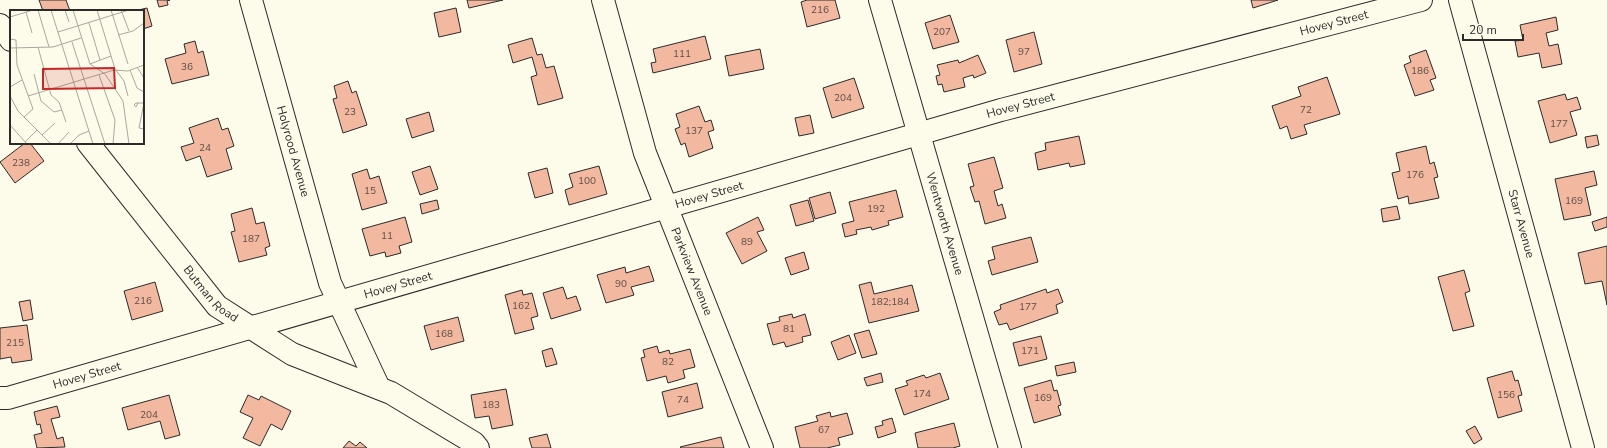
<svg xmlns="http://www.w3.org/2000/svg" width="1607" height="448" viewBox="0 0 1607 448" font-family="'Nunito Sans',sans-serif">
<rect width="100%" height="100%" fill="#fdfbea"/>
<!-- building -->
<path fill="#f2b8a0" stroke="#2b2b2b" d="M 39,0 L 66,0 L 70,11 L 43,11 Z
M 157,0 L 170,0 L 167,1 L 168,5 L 159,7 Z
M 467,0 L 503,0 L 469,8 Z
M 807,0 L 835,0 L 840,18 L 807,27 L 801,2 Z
M 1251,0 L 1278,0 L 1253,8 Z
M 147,8 L 152,26 L 143,29 L 143,11 L 134,11 Z
M 456,8 L 461,32 L 439,37 L 434,13 Z
M 950,15 L 959,42 L 933,49 L 925,23 Z
M 1556,17 L 1558,30 L 1546,33 L 1549,46 L 1558,44 L 1562,64 L 1542,68 L 1539,53 L 1518,57 L 1515,41 L 1523,40 L 1520,25 Z
M 1034,32 L 1042,64 L 1014,72 L 1006,40 Z
M 705,36 L 711,59 L 653,73 L 651,63 L 656,62 L 653,49 Z
M 532,38 L 537,55 L 542,54 L 546,68 L 554,66 L 563,98 L 538,105 L 531,77 L 537,75 L 532,57 L 513,63 L 508,45 Z
M 195,41 L 198,53 L 203,51 L 209,75 L 172,84 L 165,59 L 186,53 L 184,44 Z
M 760,49 L 764,69 L 729,76 L 725,56 Z
M 1426,50 L 1436,78 L 1430,80 L 1434,90 L 1415,96 L 1404,65 L 1411,62 L 1409,56 Z
M 978,55 L 986,73 L 974,78 L 973,75 L 963,78 L 965,87 L 944,92 L 942,84 L 938,85 L 936,76 L 940,75 L 937,65 L 958,60 L 959,63 Z
M 1327,77 L 1340,114 L 1304,125 L 1307,134 L 1291,139 L 1287,126 L 1280,129 L 1272,106 L 1301,96 L 1298,87 Z
M 854,78 L 864,108 L 832,118 L 823,88 Z
M 348,81 L 352,93 L 356,91 L 367,125 L 343,133 L 333,99 L 337,98 L 334,86 Z
M 1565,94 L 1567,100 L 1577,97 L 1581,109 L 1570,112 L 1577,135 L 1550,143 L 1538,101 Z
M 699,106 L 705,122 L 711,120 L 714,130 L 708,132 L 713,148 L 689,157 L 685,143 L 681,145 L 675,129 L 680,127 L 676,114 Z
M 429,112 L 434,131 L 412,138 L 406,119 Z
M 810,115 L 814,133 L 799,136 L 795,118 Z
M 218,118 L 222,130 L 228,128 L 234,146 L 226,149 L 232,169 L 207,177 L 200,156 L 186,161 L 181,147 L 194,143 L 189,128 Z
M 1597,135 L 1599,145 L 1587,148 L 1585,137 Z
M 1079,136 L 1085,164 L 1070,167 L 1069,163 L 1038,170 L 1035,153 L 1046,150 L 1045,143 Z
M 25,143 L 30,143 L 44,161 L 15,183 L 0,162 Z
M 1426,146 L 1430,164 L 1434,162 L 1438,177 L 1434,178 L 1439,198 L 1409,204 L 1408,196 L 1398,199 L 1392,173 L 1400,171 L 1396,153 Z
M 994,157 L 1003,188 L 994,191 L 998,206 L 1002,204 L 1006,218 L 985,224 L 979,201 L 975,202 L 970,187 L 974,186 L 968,164 Z
M 430,166 L 438,189 L 420,195 L 412,172 Z
M 599,166 L 607,194 L 569,205 L 565,190 L 573,187 L 569,174 Z
M 547,168 L 553,193 L 535,198 L 528,173 Z
M 367,169 L 370,179 L 379,176 L 387,203 L 362,210 L 352,174 Z
M 1594,171 L 1597,185 L 1585,188 L 1591,215 L 1564,220 L 1555,179 Z
M 896,190 L 903,217 L 888,221 L 889,225 L 872,230 L 871,227 L 856,230 L 857,234 L 845,237 L 842,224 L 854,221 L 849,202 Z
M 830,192 L 836,213 L 815,219 L 809,198 Z
M 437,200 L 439,209 L 422,214 L 420,204 Z
M 808,200 L 814,221 L 796,226 L 790,205 Z
M 1397,206 L 1400,219 L 1383,222 L 1381,209 Z
M 252,208 L 256,224 L 264,222 L 270,246 L 265,248 L 267,255 L 239,262 L 231,232 L 235,231 L 231,214 Z
M 405,217 L 412,242 L 399,246 L 401,253 L 386,257 L 385,252 L 370,256 L 362,229 Z
M 758,217 L 764,230 L 757,232 L 767,251 L 742,264 L 726,233 Z
M 1607,217 L 1607,227 L 1595,231 L 1592,222 Z
M 1031,237 L 1038,262 L 992,275 L 988,261 L 995,259 L 992,247 Z
M 1607,246 L 1607,305 L 1602,281 L 1585,284 L 1578,253 Z
M 804,252 L 809,269 L 791,275 L 785,258 Z
M 649,266 L 654,281 L 631,287 L 634,295 L 606,303 L 597,275 L 625,267 L 626,273 Z
M 1464,270 L 1470,291 L 1465,293 L 1474,326 L 1453,331 L 1438,277 Z
M 155,282 L 163,311 L 132,320 L 124,291 Z
M 871,282 L 874,294 L 912,285 L 919,311 L 869,323 L 859,285 Z
M 563,287 L 567,299 L 576,296 L 581,310 L 551,319 L 543,293 Z
M 1046,289 L 1047,293 L 1058,289 L 1063,302 L 1056,305 L 1058,313 L 1010,330 L 1007,323 L 999,325 L 994,312 L 1001,309 L 1000,305 Z
M 522,290 L 523,295 L 532,293 L 538,316 L 531,318 L 534,329 L 515,334 L 505,295 Z
M 30,300 L 33,319 L 23,321 L 19,302 Z
M 792,314 L 793,318 L 805,314 L 811,335 L 802,337 L 803,342 L 786,347 L 784,342 L 773,345 L 767,324 L 780,321 L 779,317 Z
M 458,317 L 464,341 L 431,350 L 424,326 Z
M 27,325 L 32,360 L 12,363 L 11,357 L 0,359 L 0,328 Z
M 869,330 L 877,354 L 862,358 L 854,334 Z
M 849,335 L 856,353 L 838,360 L 831,342 Z
M 1041,336 L 1047,359 L 1019,366 L 1013,343 Z
M 657,346 L 659,353 L 669,350 L 670,354 L 690,349 L 695,367 L 683,370 L 685,378 L 668,383 L 666,376 L 647,381 L 641,358 L 645,357 L 643,350 Z
M 552,348 L 557,364 L 546,367 L 542,351 Z
M 1074,362 L 1076,372 L 1057,376 L 1055,366 Z
M 1512,371 L 1515,381 L 1518,380 L 1522,395 L 1518,396 L 1522,411 L 1498,418 L 1487,378 Z
M 881,373 L 883,382 L 867,386 L 864,378 Z
M 940,373 L 949,399 L 904,415 L 895,389 L 908,385 L 906,381 L 924,375 L 926,378 Z
M 1051,380 L 1054,391 L 1057,390 L 1061,405 L 1058,406 L 1061,415 L 1034,423 L 1024,388 Z
M 697,383 L 703,408 L 668,417 L 662,392 Z
M 506,389 L 513,425 L 492,429 L 489,416 L 475,418 L 471,395 Z
M 169,395 L 180,435 L 165,439 L 160,421 L 128,430 L 122,408 Z
M 248,395 L 259,400 L 261,396 L 291,411 L 282,430 L 271,424 L 260,446 L 243,438 L 253,418 L 240,412 Z
M 57,406 L 60,417 L 51,419 L 57,439 L 63,437 L 65,447 L 37,448 L 34,435 L 42,433 L 40,424 L 37,425 L 34,412 Z
M 830,412 L 831,417 L 847,413 L 853,434 L 838,438 L 840,445 L 827,448 L 800,448 L 795,427 L 818,421 L 816,416 Z
M 892,418 L 896,432 L 878,438 L 875,427 L 883,425 L 882,421 Z
M 954,423 L 960,446 L 953,448 L 918,448 L 915,433 Z
M 1475,426 L 1482,439 L 1474,444 L 1466,431 Z
M 547,434 L 551,448 L 532,448 L 529,438 Z
M 721,437 L 724,448 L 681,448 L 680,447 Z
M 349,441 L 356,446 L 360,442 L 367,448 L 343,448 Z"/>
<g fill="none" stroke-linecap="round" stroke-linejoin="round">
<!-- minor casing -->
<g stroke="#2b2b2b" stroke-width="24">
<g id="minor">
<path id="s1" d="M 251,0 L 330,283 L 379,388"/>
<path id="s2" d="M 603,0 L 645,153 L 762,448"/>
<path id="s3" d="M 880,0 L 1010,448"/>
<path id="s4" d="M 1460,0 L 1583,448"/>
<path d="M 0,25 L 11,40"/>
<path id="s5" d="M 88,143 L 217,306 L 292,354 L 391,393 L 474,443 L 478,448"/>
<path id="s6" d="M 0,398 L 8,398 L 1001,110 L 1421,0"/>
</g>
</g>
<!-- minor -->
<use href="#minor" stroke="#fdfbea" stroke-width="22"/>
</g>
<g text-anchor="middle" dominant-baseline="central" stroke-width="3" stroke-linejoin="round" paint-order="stroke">
<!-- number labels -->
<g font-size="10" fill="#5d4e48">
<text x="820" y="10">216</text>
<text x="942" y="32">207</text>
<text x="1024" y="52">97</text>
<text x="682" y="54">111</text>
<text x="187" y="67">36</text>
<text x="1420" y="71">186</text>
<text x="843" y="98">204</text>
<text x="1306" y="110">72</text>
<text x="350" y="112">23</text>
<text x="1559" y="124">177</text>
<text x="694" y="131">137</text>
<text x="205" y="148">24</text>
<text x="21" y="163">238</text>
<text x="1415" y="175">176</text>
<text x="587" y="181">100</text>
<text x="370" y="191">15</text>
<text x="1574" y="201">169</text>
<text x="876" y="209">192</text>
<text x="387" y="236">11</text>
<text x="251" y="239">187</text>
<text x="747" y="242">89</text>
<text x="621" y="284">90</text>
<text x="143" y="301">216</text>
<text x="890" y="302">182;184</text>
<text x="521" y="306">162</text>
<text x="1028" y="307">177</text>
<text x="789" y="329">81</text>
<text x="444" y="334">168</text>
<text x="15" y="343">215</text>
<text x="1030" y="351">171</text>
<text x="668" y="362">82</text>
<text x="922" y="394">174</text>
<text x="1506" y="395">156</text>
<text x="1043" y="398">169</text>
<text x="683" y="400">74</text>
<text x="491" y="405">183</text>
<text x="149" y="415">204</text>
<text x="824" y="430">67</text>
</g>
<!-- street labels -->
<g font-size="12" fill="#2b2b2b" stroke="#fdfbea">
<text stroke="none"><textPath href="#s6" startOffset="1386">Hovey Street</textPath></text>
<text stroke="none"><textPath href="#s6" startOffset="1062">Hovey Street</textPath></text>
<text stroke="none"><textPath href="#s1" startOffset="157">Holyrood Avenue</textPath></text>
<text stroke="none"><textPath href="#s6" startOffset="738">Hovey Street</textPath></text>
<text stroke="none"><textPath href="#s3" startOffset="233">Wentworth Avenue</textPath></text>
<text stroke="none"><textPath href="#s4" startOffset="232">Starr Avenue</textPath></text>
<text stroke="none"><textPath href="#s2" startOffset="286">Parkview Avenue</textPath></text>
<text stroke="none"><textPath href="#s6" startOffset="414">Hovey Street</textPath></text>
<text stroke="none"><textPath href="#s5" startOffset="195">Butman Road</textPath></text>
<text stroke="none"><textPath href="#s6" startOffset="90">Hovey Street</textPath></text>
</g>
</g>
<!-- overview -->
<g transform="translate(10 10)">
<rect width="134" height="134" fill="#fdfbea"/>
<path fill="none" stroke="#a9a89e" stroke-width="1" d="M 28,0 L 39,37M 41,0 L 83,134M 55,0 L 59,12M 63,0 L 80,54 L 95,64 L 113,91 L 119,134M 87,0 L 105,59 L 114,71 L 118,86M 101,0 L 118,54M 111,0 L 119,21M 16,2 L 22,23M 0,7 L 23,0M 79,13 L 90,50M 48,22 L 119,0M 108,25 L 123,21 L 134,13M 0,29 L 6,30 L 7,55 L 23,99 L 14,107M 62,32 L 95,134M 28,37 L 41,85 L 49,92 L 56,112M 0,38 L 43,37 L 71,28M 80,54 L 101,46M 127,57 L 134,68M 120,60 L 127,78 L 134,82M 24,64 L 31,91 L 44,102 L 52,100M 89,65 L 105,110 L 103,134M 0,77 L 12,70M 0,86 L 8,101 L 41,134M 18,86 L 104,60 L 118,61 L 134,55M 126,93 L 128,93 L 126,97 L 124,95 ZM 128,93 L 134,93 L 129,118 L 134,119M 0,115 L 17,134M 32,125 L 45,113M 15,132 L 27,120M 48,134 L 59,122M 60,134 L 69,125 L 79,121"/>
<path fill="#c62828" fill-opacity="0.15" stroke="#c62828" stroke-width="2" d="M 104,58 L 105,78 L 33,79 L 33,59 Z"/>
<rect width="134" height="134" fill="none" stroke="#2b2b2b" stroke-width="2"/>
</g>
<!-- scale -->
<path d="M1463 34v6h60v-6" fill="none" stroke="#2b2b2b" stroke-width="2"/>
<text x="1469" y="34" font-size="12" fill="#2b2b2b" stroke="#fdfbea" stroke-width="3" paint-order="stroke">20 m</text>
</svg>
